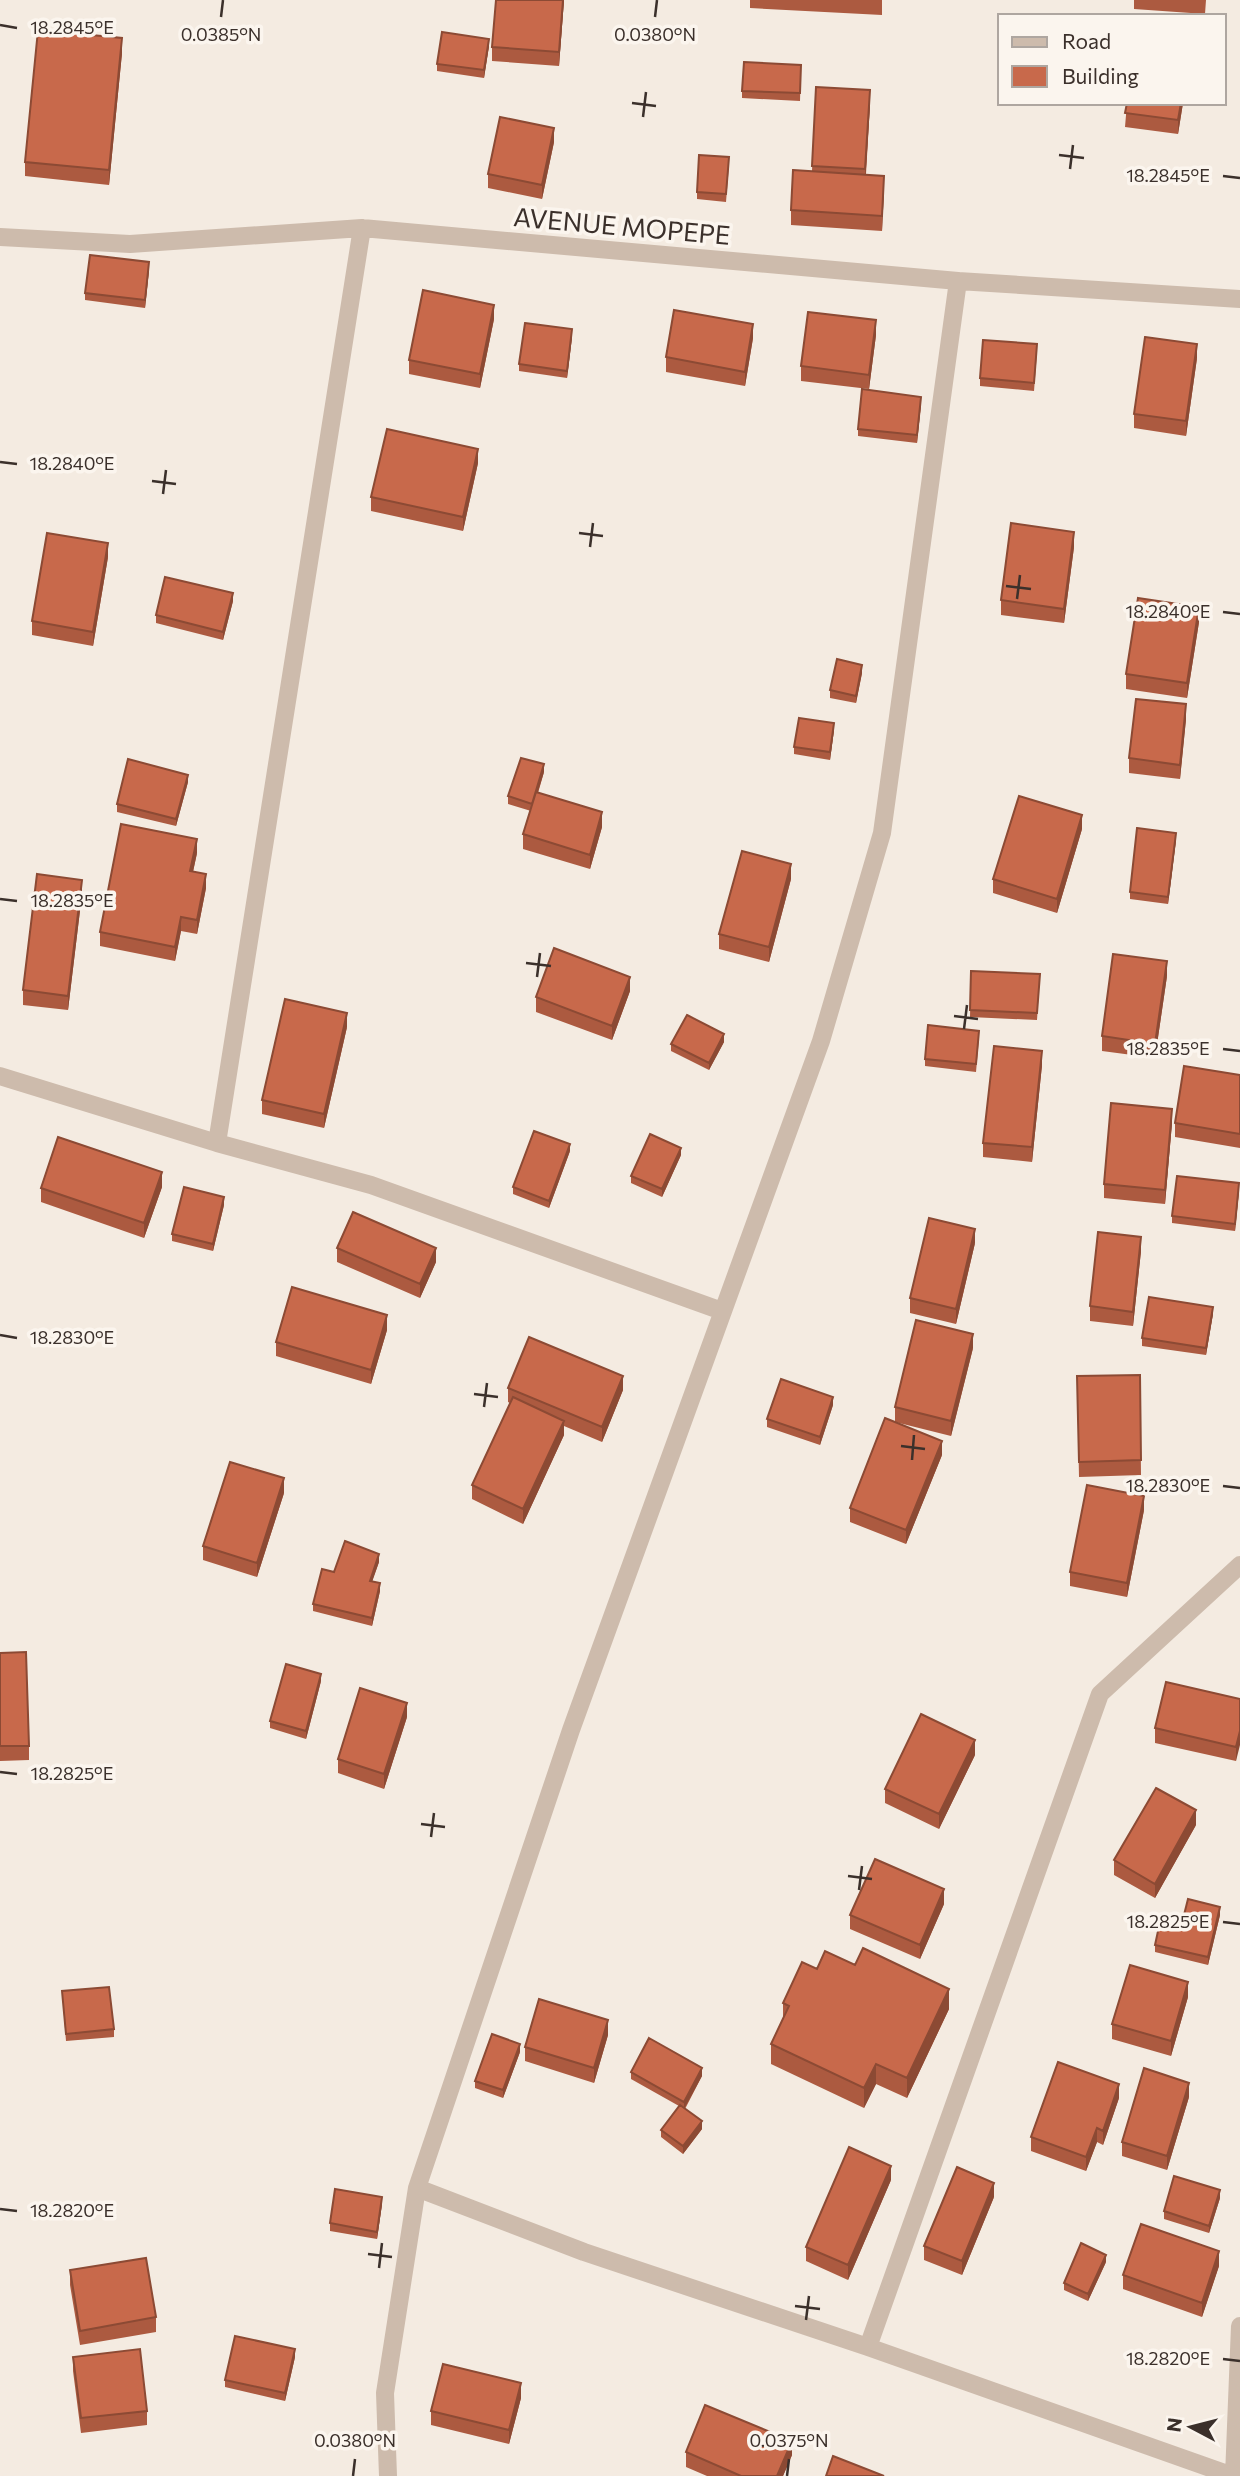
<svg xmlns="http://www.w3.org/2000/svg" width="1240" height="2476" viewBox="0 0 1240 2476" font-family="Commissioner,sans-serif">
<rect width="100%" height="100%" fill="#f4ebe1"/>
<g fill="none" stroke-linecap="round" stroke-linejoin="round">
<!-- minor -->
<path stroke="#cdbbac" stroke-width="18" d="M 0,237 L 130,244 L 362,228 L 958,281 L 1240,299
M 0,1076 L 217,1143 L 371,1185 L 722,1311
M 217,1143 L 362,228
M 417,2188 L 584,2252 L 868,2347 L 1233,2476
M 868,2347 L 1100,1694 L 1240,1565
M 388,2476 L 385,2393 L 417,2188 L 571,1730 L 821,1041 L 882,833 L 958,281
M 1234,2476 L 1240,2326"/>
</g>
<!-- wall -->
<path fill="#ac5a40" d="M 564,0 L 559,66 L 492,61 L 492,47 Z
M 750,0 L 882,0 L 882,15 L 750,8 Z
M 1134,0 L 1206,0 L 1205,14 L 1134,9 Z
M 489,46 L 484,78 L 437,71 L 437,64 Z
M 122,53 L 109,185 L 25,176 L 25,162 Z
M 801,65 L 800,101 L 742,98 L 742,91 Z
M 816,87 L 870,104 L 866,174 L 884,190 L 882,231 L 791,225 L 791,210 L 812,171 Z
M 1127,103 L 1183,103 L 1178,134 L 1125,127 Z
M 554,142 L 542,199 L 488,188 L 488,174 Z
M 729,165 L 726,202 L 697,199 L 697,192 Z
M 149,270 L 145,308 L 85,300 L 85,293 Z
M 494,319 L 480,388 L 409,374 L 409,360 Z
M 876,335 L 869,389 L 801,381 L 801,366 Z
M 572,337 L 567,378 L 519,371 L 519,364 Z
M 753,338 L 745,386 L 666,372 L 666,357 Z
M 1037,352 L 1034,391 L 980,386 L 980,378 Z
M 1197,358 L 1186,436 L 1134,428 L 1134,414 Z
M 921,404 L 917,443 L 858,436 L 858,429 Z
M 478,463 L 463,531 L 371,511 L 371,497 Z
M 1074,547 L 1064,623 L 1001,615 L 1001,600 Z
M 108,557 L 93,646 L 32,635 L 32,621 Z
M 233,601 L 223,640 L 156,623 L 156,615 Z
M 1199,622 L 1187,698 L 1126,689 L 1126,674 Z
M 862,673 L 856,703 L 830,698 L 830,690 Z
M 1186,719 L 1180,779 L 1129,773 L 1129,758 Z
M 834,730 L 830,760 L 794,754 L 794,747 Z
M 544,772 L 538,793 L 602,827 L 590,869 L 523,849 L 523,834 L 531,811 L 508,804 L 508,796 Z
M 188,782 L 176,826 L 117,812 L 117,804 Z
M 1082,829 L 1057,913 L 993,893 L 993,879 Z
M 1176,840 L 1168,904 L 1130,899 L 1130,892 Z
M 197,853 L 193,872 L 206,888 L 197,934 L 181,931 L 175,961 L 100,946 L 100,932 Z
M 791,879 L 769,962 L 719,949 L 719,934 Z
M 82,894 L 68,1010 L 23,1005 L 23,990 Z
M 971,971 L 1040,974 L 1037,1020 L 970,1017 Z
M 1167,976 L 1155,1058 L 1102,1051 L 1102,1036 Z
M 630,991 L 612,1040 L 536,1012 L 536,997 Z
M 347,1027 L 324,1128 L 262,1114 L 262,1100 Z
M 979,1038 L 976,1072 L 925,1066 L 925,1059 Z
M 724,1042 L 709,1070 L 671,1051 L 671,1044 Z
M 1042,1065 L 1032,1162 L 983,1157 L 983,1143 Z
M 1240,1075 L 1240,1148 L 1175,1137 L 1175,1123 Z
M 1172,1123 L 1165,1204 L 1104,1198 L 1104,1184 Z
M 570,1151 L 549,1208 L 513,1194 L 513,1187 Z
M 681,1155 L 662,1197 L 631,1183 L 631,1176 Z
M 162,1187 L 144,1238 L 41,1202 L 41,1188 Z
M 1239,1191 L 1235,1231 L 1172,1223 L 1172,1216 Z
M 224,1205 L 213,1251 L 172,1241 L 172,1234 Z
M 975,1243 L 956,1324 L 910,1313 L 910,1298 Z
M 337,1248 L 436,1262 L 420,1298 L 337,1262 Z
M 1141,1251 L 1133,1326 L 1090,1321 L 1090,1306 Z
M 1213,1314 L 1206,1355 L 1142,1346 L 1142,1338 Z
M 387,1330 L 371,1384 L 276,1356 L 276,1342 Z
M 973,1348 L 951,1436 L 895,1422 L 895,1407 Z
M 1140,1375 L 1141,1475 L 1079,1477 L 1077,1376 Z
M 508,1388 L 623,1390 L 602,1442 L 564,1426 L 564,1435 L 523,1524 L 472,1499 L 472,1485 L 510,1403 L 508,1402 Z
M 833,1405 L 820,1445 L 767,1427 L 767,1419 Z
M 942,1455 L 906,1544 L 850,1522 L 850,1508 Z
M 284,1493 L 257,1577 L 203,1560 L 203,1546 Z
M 1144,1510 L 1127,1597 L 1070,1586 L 1070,1572 Z
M 379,1562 L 372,1581 L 380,1591 L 372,1626 L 313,1611 L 313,1604 L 334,1572 Z
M 0,1653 L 29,1746 L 29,1760 L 0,1761 Z
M 321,1681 L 306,1739 L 270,1728 L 270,1721 Z
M 1240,1699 L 1236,1761 L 1155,1743 L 1155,1728 Z
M 407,1717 L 384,1789 L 338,1773 L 338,1759 Z
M 975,1755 L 939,1829 L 885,1803 L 885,1789 Z
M 1196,1825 L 1155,1898 L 1114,1875 L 1114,1860 Z
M 944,1904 L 920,1959 L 850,1929 L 850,1915 Z
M 1220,1915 L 1208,1965 L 1155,1952 L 1155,1945 L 1181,1927 Z
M 855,1965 L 949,2009 L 907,2098 L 876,2084 L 864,2108 L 771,2064 L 771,2044 L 783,2018 L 783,2003 L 817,1969 Z
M 62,1991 L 114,2029 L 114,2037 L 66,2041 Z
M 1188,1997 L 1171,2056 L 1112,2039 L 1112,2024 Z
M 608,2035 L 594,2083 L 525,2061 L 525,2047 Z
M 520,2052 L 503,2098 L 475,2088 L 475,2081 Z
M 631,2072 L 702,2076 L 685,2109 L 702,2129 L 683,2154 L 661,2137 L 661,2130 L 679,2106 L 631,2079 Z
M 1189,2097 L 1167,2170 L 1122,2156 L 1122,2142 Z
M 1119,2098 L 1103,2145 L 1097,2142 L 1086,2171 L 1031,2151 L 1031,2137 Z
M 891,2180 L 848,2280 L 806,2261 L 806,2247 Z
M 994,2197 L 962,2275 L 924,2260 L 924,2246 Z
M 1220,2198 L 1209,2233 L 1164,2219 L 1164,2211 Z
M 382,2204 L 377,2239 L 330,2231 L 330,2223 Z
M 1106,2262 L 1088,2301 L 1064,2290 L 1064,2283 Z
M 1219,2266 L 1202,2317 L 1123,2289 L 1123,2275 Z
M 70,2270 L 156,2317 L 156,2332 L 80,2345 L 70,2285 Z
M 73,2357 L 147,2411 L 147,2425 L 81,2433 L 73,2371 Z
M 295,2357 L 285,2401 L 225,2387 L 225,2380 Z
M 521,2398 L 509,2444 L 431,2425 L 431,2411 Z
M 686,2452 L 792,2455 L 783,2476 L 707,2476 L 686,2467 Z"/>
<!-- shaded-wall -->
<path fill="#8c4a34" d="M 563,0 L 564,0 L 559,66 L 559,52 Z
M 122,38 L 122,53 L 109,185 L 109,170 Z
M 489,39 L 489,46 L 484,78 L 484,70 Z
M 870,90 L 870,104 L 865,183 L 865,169 Z
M 1181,103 L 1183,103 L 1178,134 L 1178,120 Z
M 554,128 L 554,142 L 542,199 L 542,185 Z
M 884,176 L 884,190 L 882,231 L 882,216 Z
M 149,262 L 149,270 L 145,308 L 145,300 Z
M 494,305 L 494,319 L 480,388 L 480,374 Z
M 876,320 L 876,335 L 869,389 L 869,375 Z
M 753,324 L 753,338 L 745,386 L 745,372 Z
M 572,329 L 572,337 L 567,378 L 567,371 Z
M 1197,344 L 1197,358 L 1186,436 L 1186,421 Z
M 921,397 L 921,404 L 917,443 L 917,435 Z
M 478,449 L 478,463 L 463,531 L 463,517 Z
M 1074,532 L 1074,547 L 1064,623 L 1064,609 Z
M 108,543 L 108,557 L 93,646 L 93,632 Z
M 233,593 L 233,601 L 223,640 L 223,632 Z
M 1199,607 L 1199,622 L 1187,698 L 1187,683 Z
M 862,665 L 862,673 L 856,703 L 856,696 Z
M 1186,704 L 1186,719 L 1180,779 L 1180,765 Z
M 834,723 L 834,730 L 830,760 L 830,752 Z
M 544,764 L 544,772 L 532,811 L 532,804 Z
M 188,775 L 188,782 L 176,826 L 176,819 Z
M 602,812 L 602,827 L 590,869 L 590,855 Z
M 1082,815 L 1082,829 L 1057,913 L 1057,899 Z
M 1176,833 L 1176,840 L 1168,904 L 1168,897 Z
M 197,839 L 197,853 L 190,885 L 190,871 Z
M 791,864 L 791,879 L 769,962 L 769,947 Z
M 206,874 L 206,888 L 197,934 L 197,920 Z
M 82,880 L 82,894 L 68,1010 L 68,996 Z
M 181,917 L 181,931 L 175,961 L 175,947 Z
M 1167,961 L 1167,976 L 1155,1058 L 1155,1044 Z
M 630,977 L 630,991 L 612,1040 L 612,1026 Z
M 347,1013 L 347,1027 L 324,1128 L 324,1114 Z
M 724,1034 L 724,1042 L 709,1070 L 709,1063 Z
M 1042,1051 L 1042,1065 L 1032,1162 L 1032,1147 Z
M 1172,1109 L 1172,1123 L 1165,1204 L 1165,1190 Z
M 570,1144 L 570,1151 L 549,1208 L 549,1201 Z
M 681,1148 L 681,1155 L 662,1197 L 662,1189 Z
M 162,1172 L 162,1187 L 144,1238 L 144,1223 Z
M 1239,1183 L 1239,1191 L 1235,1231 L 1235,1224 Z
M 224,1197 L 224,1205 L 213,1251 L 213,1244 Z
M 975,1229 L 975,1243 L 956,1324 L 956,1309 Z
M 1141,1237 L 1141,1251 L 1133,1326 L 1133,1312 Z
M 436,1248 L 436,1262 L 420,1298 L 420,1284 Z
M 1213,1307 L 1213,1314 L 1206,1355 L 1206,1348 Z
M 387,1315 L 387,1330 L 371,1384 L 371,1370 Z
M 973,1334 L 973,1348 L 951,1436 L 951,1421 Z
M 623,1376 L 623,1390 L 602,1442 L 602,1427 Z
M 833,1397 L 833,1405 L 820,1445 L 820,1437 Z
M 564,1421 L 564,1435 L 523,1524 L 523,1509 Z
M 942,1441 L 942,1455 L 906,1544 L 906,1530 Z
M 284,1478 L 284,1493 L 257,1577 L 257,1563 Z
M 1144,1496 L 1144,1510 L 1127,1597 L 1127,1583 Z
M 379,1554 L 379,1562 L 370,1588 L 370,1581 Z
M 380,1583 L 380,1591 L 372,1626 L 372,1618 Z
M 321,1674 L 321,1681 L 306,1739 L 306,1731 Z
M 407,1703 L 407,1717 L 384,1789 L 384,1774 Z
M 1240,1731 L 1240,1745 L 1236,1761 L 1236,1747 Z
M 975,1740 L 975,1755 L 939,1829 L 939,1814 Z
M 1196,1810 L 1196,1825 L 1155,1898 L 1155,1884 Z
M 944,1889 L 944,1904 L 920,1959 L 920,1945 Z
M 1220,1907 L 1220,1915 L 1208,1965 L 1208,1957 Z
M 1188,1982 L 1188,1997 L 1171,2056 L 1171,2041 Z
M 949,1989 L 949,2009 L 907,2098 L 907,2078 Z
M 608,2020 L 608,2035 L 594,2083 L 594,2068 Z
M 520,2044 L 520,2052 L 503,2098 L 503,2090 Z
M 876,2064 L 876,2084 L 864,2108 L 864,2088 Z
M 702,2068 L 702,2076 L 684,2109 L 684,2102 Z
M 1189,2083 L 1189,2097 L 1167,2170 L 1167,2156 Z
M 1119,2084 L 1119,2098 L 1103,2145 L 1103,2131 Z
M 702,2121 L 702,2129 L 683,2154 L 683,2146 Z
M 1097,2128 L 1097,2142 L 1086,2171 L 1086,2157 Z
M 891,2166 L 891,2180 L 848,2280 L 848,2265 Z
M 994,2183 L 994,2197 L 962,2275 L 962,2261 Z
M 1220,2190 L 1220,2198 L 1209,2233 L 1209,2226 Z
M 382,2197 L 382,2204 L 377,2239 L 377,2232 Z
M 1219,2251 L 1219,2266 L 1202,2317 L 1202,2303 Z
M 1106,2255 L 1106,2262 L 1088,2301 L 1088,2294 Z
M 295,2349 L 295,2357 L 285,2401 L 285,2393 Z
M 521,2383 L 521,2398 L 509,2444 L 509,2430 Z
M 792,2441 L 792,2455 L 783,2476 L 777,2476 Z"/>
<!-- building -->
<path fill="#c8694b" stroke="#8c4a34" stroke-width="2" d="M 496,0 L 563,0 L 559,52 L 492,47 Z
M 38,30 L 122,38 L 109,170 L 25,162 Z
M 442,32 L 489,39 L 484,70 L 437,64 Z
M 744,62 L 801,65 L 800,93 L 742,91 Z
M 816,87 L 870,90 L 865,169 L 812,166 Z
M 1127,103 L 1181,103 L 1178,120 L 1125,113 Z
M 500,117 L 554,128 L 542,185 L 488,174 Z
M 699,155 L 729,157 L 726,194 L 697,192 Z
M 793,170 L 884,176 L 882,216 L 791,210 Z
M 90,255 L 149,262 L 145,300 L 85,293 Z
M 423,290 L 494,305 L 480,374 L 409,360 Z
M 674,310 L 753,324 L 745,372 L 666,357 Z
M 808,312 L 876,320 L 869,375 L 801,366 Z
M 525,323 L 572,329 L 567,371 L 519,364 Z
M 1145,337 L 1197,344 L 1186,421 L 1134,414 Z
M 983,340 L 1037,344 L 1034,383 L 980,378 Z
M 862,389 L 921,397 L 917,435 L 858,429 Z
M 387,429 L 478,449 L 463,517 L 371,497 Z
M 1011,523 L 1074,532 L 1064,609 L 1001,600 Z
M 47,533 L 108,543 L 93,632 L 32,621 Z
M 165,577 L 233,593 L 223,632 L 156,615 Z
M 1138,598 L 1199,607 L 1187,683 L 1126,674 Z
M 837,659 L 862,665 L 856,696 L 830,690 Z
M 1136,699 L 1186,704 L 1180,765 L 1129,758 Z
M 799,718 L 834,723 L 830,752 L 794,747 Z
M 521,758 L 544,764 L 532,804 L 508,796 Z
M 128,759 L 188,775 L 176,819 L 117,804 Z
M 536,792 L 602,812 L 590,855 L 523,834 Z
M 1019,796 L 1082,815 L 1057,899 L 993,879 Z
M 121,824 L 197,839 L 190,871 L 206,874 L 197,920 L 181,917 L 175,947 L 100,932 Z
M 1137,828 L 1176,833 L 1168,897 L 1130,892 Z
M 742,851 L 791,864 L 769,947 L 719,934 Z
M 37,874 L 82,880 L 68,996 L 23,990 Z
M 554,948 L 630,977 L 612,1026 L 536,997 Z
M 1113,954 L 1167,961 L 1155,1044 L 1102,1036 Z
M 971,971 L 1040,974 L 1037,1013 L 970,1010 Z
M 285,999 L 347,1013 L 324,1114 L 262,1100 Z
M 687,1015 L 724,1034 L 709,1063 L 671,1044 Z
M 928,1025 L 979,1031 L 976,1064 L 925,1059 Z
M 994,1046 L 1042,1051 L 1032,1147 L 983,1143 Z
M 1184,1066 L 1240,1075 L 1240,1134 L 1175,1123 Z
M 1111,1103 L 1172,1109 L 1165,1190 L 1104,1184 Z
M 534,1131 L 570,1144 L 549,1201 L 513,1187 Z
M 650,1134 L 681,1148 L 662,1189 L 631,1176 Z
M 58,1137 L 162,1172 L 144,1223 L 41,1188 Z
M 1177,1176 L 1239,1183 L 1235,1224 L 1172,1216 Z
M 184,1187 L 224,1197 L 213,1244 L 172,1234 Z
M 353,1212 L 436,1248 L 420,1284 L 337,1248 Z
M 929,1218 L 975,1229 L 956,1309 L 910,1298 Z
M 1098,1232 L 1141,1237 L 1133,1312 L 1090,1306 Z
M 292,1287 L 387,1315 L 371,1370 L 276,1342 Z
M 1149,1297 L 1213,1307 L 1206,1348 L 1142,1338 Z
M 916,1320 L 973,1334 L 951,1421 L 895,1407 Z
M 529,1337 L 623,1376 L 602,1427 L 508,1388 Z
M 1140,1375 L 1141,1460 L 1079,1462 L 1077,1376 Z
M 781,1379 L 833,1397 L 820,1437 L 767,1419 Z
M 513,1397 L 564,1421 L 523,1509 L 472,1485 Z
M 885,1418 L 942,1441 L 906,1530 L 850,1508 Z
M 230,1462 L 284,1478 L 257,1563 L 203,1546 Z
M 1087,1485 L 1144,1496 L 1127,1583 L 1070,1572 Z
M 345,1541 L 379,1554 L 370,1581 L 380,1583 L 372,1618 L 313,1604 L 322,1569 L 334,1572 Z
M 26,1652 L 29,1746 L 0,1746 L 0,1653 Z
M 286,1664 L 321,1674 L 306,1731 L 270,1721 Z
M 1166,1682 L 1240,1699 L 1240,1731 L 1236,1747 L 1155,1728 Z
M 360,1688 L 407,1703 L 384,1774 L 338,1759 Z
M 921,1714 L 975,1740 L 939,1814 L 885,1789 Z
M 1156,1788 L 1196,1810 L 1155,1884 L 1114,1860 Z
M 875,1859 L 944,1889 L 920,1945 L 850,1915 Z
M 1188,1899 L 1220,1907 L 1208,1957 L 1155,1945 L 1160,1922 L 1181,1927 Z
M 863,1948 L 949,1989 L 907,2078 L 876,2064 L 864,2088 L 771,2044 L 789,2006 L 783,2003 L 802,1962 L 817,1969 L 825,1951 L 855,1965 Z
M 1130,1965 L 1188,1982 L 1171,2041 L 1112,2024 Z
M 109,1987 L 114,2029 L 66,2034 L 62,1991 Z
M 539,1999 L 608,2020 L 594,2068 L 525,2047 Z
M 492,2034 L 520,2044 L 503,2090 L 475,2081 Z
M 649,2038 L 702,2068 L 684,2102 L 631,2072 Z
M 1058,2062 L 1119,2084 L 1103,2131 L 1097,2128 L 1086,2157 L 1031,2137 Z
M 1144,2068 L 1189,2083 L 1167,2156 L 1122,2142 Z
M 680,2105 L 702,2121 L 683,2146 L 661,2130 Z
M 849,2147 L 891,2166 L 848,2265 L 806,2247 Z
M 957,2167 L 994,2183 L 962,2261 L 924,2246 Z
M 1174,2176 L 1220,2190 L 1209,2226 L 1164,2211 Z
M 335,2189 L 382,2197 L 377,2232 L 330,2223 Z
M 1141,2224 L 1219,2251 L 1202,2303 L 1123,2275 Z
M 1081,2243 L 1106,2255 L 1088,2294 L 1064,2283 Z
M 146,2258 L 156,2317 L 80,2331 L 70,2270 Z
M 235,2336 L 295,2349 L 285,2393 L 225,2380 Z
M 140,2349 L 147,2411 L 81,2418 L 73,2357 Z
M 443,2364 L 521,2383 L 509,2430 L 431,2411 Z
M 705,2405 L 792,2441 L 777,2476 L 741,2476 L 686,2452 Z
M 833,2456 L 884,2476 L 826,2476 Z"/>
<!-- ticks -->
<path fill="none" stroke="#3b302b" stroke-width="2.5" d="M 221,17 L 223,0M 655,17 L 657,0M 0,25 L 17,28M 632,103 L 656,106M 643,117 L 646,92M 1059,155 L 1084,158M 1070,169 L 1073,145M 1223,176 L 1240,178M 0,462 L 17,464M 152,481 L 176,484M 163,494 L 166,470M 579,533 L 603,536M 590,547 L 593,523M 1006,586 L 1031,589M 1017,599 L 1020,575M 1223,612 L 1240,614M 0,899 L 17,901M 526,963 L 551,966M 537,977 L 540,953M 954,1016 L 978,1019M 964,1029 L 967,1005M 1223,1049 L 1240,1051M 0,1335 L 17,1338M 474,1394 L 498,1397M 484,1407 L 487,1383M 901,1446 L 925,1449M 912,1460 L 914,1435M 1223,1486 L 1240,1488M 0,1772 L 17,1774M 421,1824 L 445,1827M 431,1837 L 434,1813M 848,1876 L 872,1879M 859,1890 L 862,1866M 1223,1922 L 1240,1924M 0,2209 L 17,2211M 368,2254 L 392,2257M 379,2268 L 382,2243M 795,2306 L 820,2309M 806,2320 L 809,2296M 1223,2359 L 1240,2361M 353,2476 L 355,2459M 787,2476 L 789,2459"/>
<g text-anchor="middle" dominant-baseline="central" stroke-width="7" stroke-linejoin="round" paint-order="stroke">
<!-- street labels -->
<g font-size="26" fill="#3b302b" stroke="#fbf5ee">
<text transform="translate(622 225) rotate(5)">AVENUE MOPEPE</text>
</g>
</g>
<g font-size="18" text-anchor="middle" fill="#3b302b" stroke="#fbf5ee" stroke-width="7" stroke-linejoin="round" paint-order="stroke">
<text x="72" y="34">18.2845°E</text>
<text x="221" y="41">0.0385°N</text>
<text x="655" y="41">0.0380°N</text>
<text x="1168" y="182">18.2845°E</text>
<text x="72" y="470">18.2840°E</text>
<text x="1168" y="618">18.2840°E</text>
<text x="72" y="907">18.2835°E</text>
<text x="1168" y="1055">18.2835°E</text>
<text x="72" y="1344">18.2830°E</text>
<text x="1168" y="1492">18.2830°E</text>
<text x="72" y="1780">18.2825°E</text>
<text x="1168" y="1928">18.2825°E</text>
<text x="72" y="2217">18.2820°E</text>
<text x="1168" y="2365">18.2820°E</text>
<text x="355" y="2447">0.0380°N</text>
<text x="789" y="2447">0.0375°N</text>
</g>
<!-- legend -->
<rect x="998" y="14" width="228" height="91" fill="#fbf5ee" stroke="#aea6a0" stroke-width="2"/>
<rect x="1012" y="37" width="35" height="10" fill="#cdbbac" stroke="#aea6a0" stroke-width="2"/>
<text x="1062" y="49" font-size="21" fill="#3b302b">Road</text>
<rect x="1012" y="66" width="35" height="21" fill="#c8694b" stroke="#aea6a0" stroke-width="2"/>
<text x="1062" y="84" font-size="21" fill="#3b302b">Building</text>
<!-- north arrow -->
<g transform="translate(1191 2427) rotate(277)" stroke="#fbf5ee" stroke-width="5" paint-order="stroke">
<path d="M0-5L12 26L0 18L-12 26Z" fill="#3b302b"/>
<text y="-10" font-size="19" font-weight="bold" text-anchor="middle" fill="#3b302b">N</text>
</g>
</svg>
